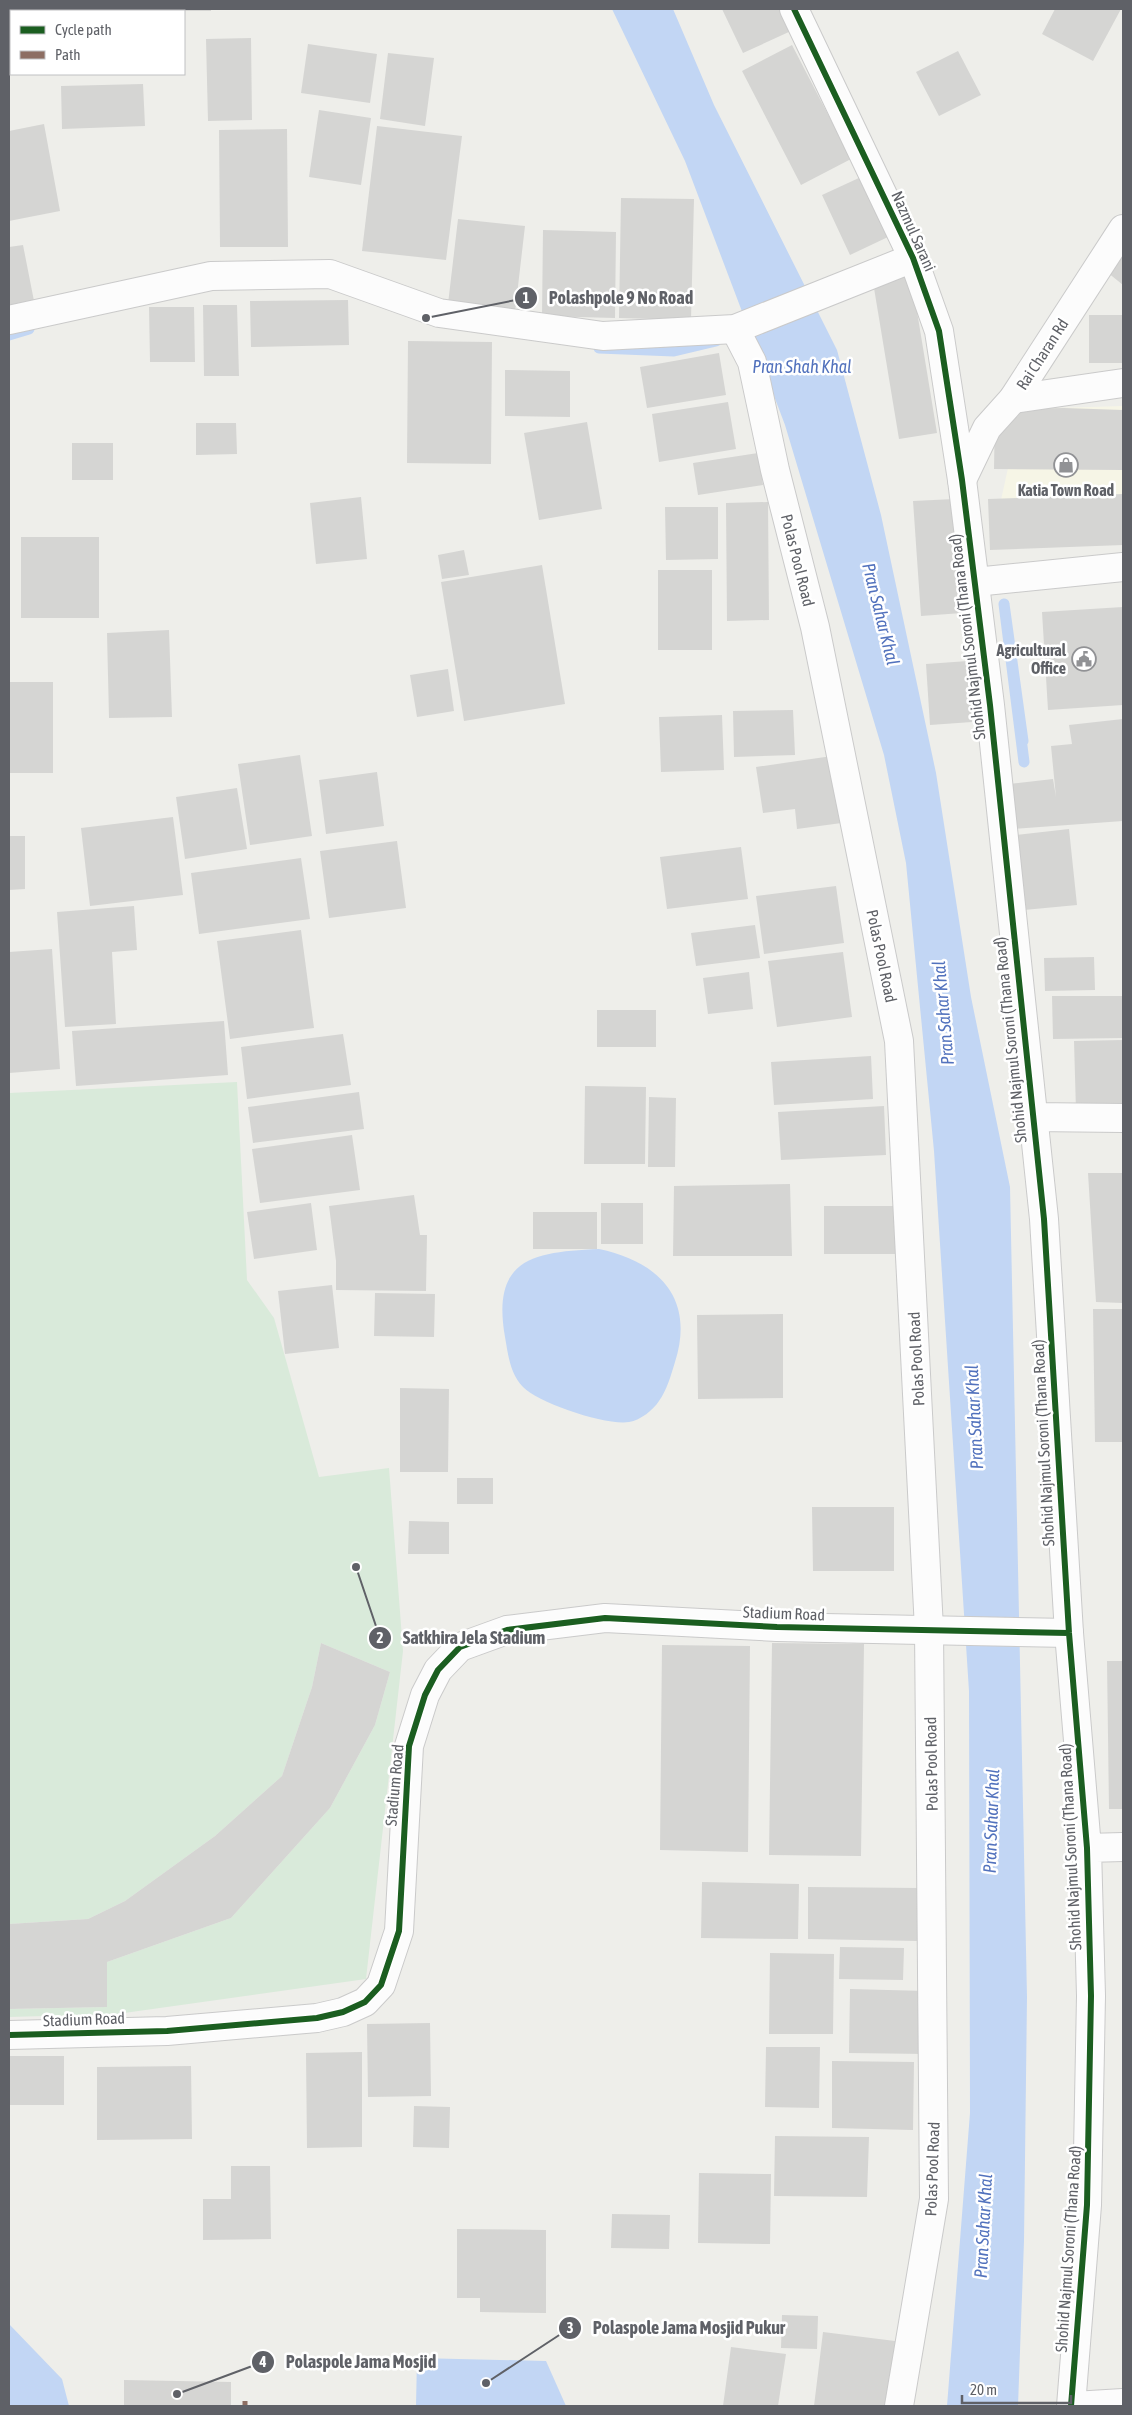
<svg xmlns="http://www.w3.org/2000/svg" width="1132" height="2415" viewBox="0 0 1132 2415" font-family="'Asap Condensed',sans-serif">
<rect width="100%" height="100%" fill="#eeeeea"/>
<!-- commercial -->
<path fill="#f6f5e6" d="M 1123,406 L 1123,521 L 990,550 L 1021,409 Z"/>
<!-- green -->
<path fill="#d9eada" d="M 237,1082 L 247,1280 L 274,1318 L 319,1477 L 389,1468 L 403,1651 L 366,1979 L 117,2014 L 9,2017 L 9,2009 L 107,2007 L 107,1962 L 231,1918 L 330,1808 L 375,1725 L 390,1672 L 321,1643 L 312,1687 L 282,1776 L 215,1836 L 125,1901 L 88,1919 L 9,1924 L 9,1093 Z"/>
<!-- water -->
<path fill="#c2d6f4" d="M 612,9 L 673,9 L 714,105 L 837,350 L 881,515 L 936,773 L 971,997 L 1010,1187 L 1027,1997 L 1024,2241 L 1018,2406 L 947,2406 L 970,2113 L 969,1691 L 934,1151 L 906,863 L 884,755 L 785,425 L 685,161 Z
M 599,1249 C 660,1262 695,1299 675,1362 C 671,1375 667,1390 659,1401 C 653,1410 641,1420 629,1422 C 607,1426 538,1403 523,1387 C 510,1374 508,1354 505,1337 C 491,1257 535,1252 599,1249 Z
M 9,2324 L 62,2379 L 69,2406 L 9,2406 Z
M 417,2358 L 546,2361 L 566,2406 L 416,2406 Z"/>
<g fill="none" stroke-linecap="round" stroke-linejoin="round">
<!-- stream -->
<path stroke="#c2d6f4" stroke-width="11" d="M 9,335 L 29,329
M 599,348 L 674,351 L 716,341
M 1023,741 L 1004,604 L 1024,762"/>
</g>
<!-- building -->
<path fill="#d5d5d3" d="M 163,9 L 211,9 L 211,11 L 163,11 Z
M 722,9 L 781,9 L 791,31 L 743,53 Z
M 1055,9 L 1121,9 L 1093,61 L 1042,34 Z
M 251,38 L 252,120 L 208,121 L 206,39 Z
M 308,44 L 377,54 L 370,103 L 301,93 Z
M 792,45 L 851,159 L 801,185 L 742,71 Z
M 958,51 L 981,95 L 939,116 L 916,72 Z
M 388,53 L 434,58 L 425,126 L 380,119 Z
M 143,84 L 145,126 L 62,129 L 61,86 Z
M 319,110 L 371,118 L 361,185 L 309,177 Z
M 44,124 L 60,211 L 9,221 L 9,131 Z
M 377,126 L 462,136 L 446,260 L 362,251 Z
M 287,129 L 288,247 L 220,247 L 219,130 Z
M 861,177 L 888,237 L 850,255 L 822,195 Z
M 621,198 L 694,199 L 691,320 L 619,318 Z
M 458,219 L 525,226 L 515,312 L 448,304 Z
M 543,230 L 616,232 L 615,318 L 542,316 Z
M 23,245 L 34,301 L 9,306 L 9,247 Z
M 1123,248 L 1123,285 L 1102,268 Z
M 911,275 L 937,433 L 899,439 L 873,282 Z
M 348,300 L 349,345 L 251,347 L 250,301 Z
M 203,305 L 237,305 L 239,376 L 204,376 Z
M 149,307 L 194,307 L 195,362 L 150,362 Z
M 1089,315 L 1123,315 L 1123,363 L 1089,363 Z
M 408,341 L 492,342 L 491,464 L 407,463 Z
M 719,353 L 726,395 L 647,408 L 640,367 Z
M 505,370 L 570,371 L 570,417 L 505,416 Z
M 728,402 L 736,449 L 659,462 L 652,414 Z
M 1064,408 L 1123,410 L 1123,470 L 994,469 L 995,409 Z
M 587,422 L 602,509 L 539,520 L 524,433 Z
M 196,423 L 236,423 L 237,454 L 196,455 Z
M 72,443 L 113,443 L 113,480 L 72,480 Z
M 758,453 L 763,485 L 698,495 L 693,463 Z
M 1123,494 L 1123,545 L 990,550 L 988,499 Z
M 361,497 L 367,559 L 316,564 L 310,503 Z
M 954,499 L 962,613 L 921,616 L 913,501 Z
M 768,502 L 769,620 L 727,621 L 726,503 Z
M 665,507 L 718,507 L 718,559 L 666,560 Z
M 21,537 L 99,537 L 99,618 L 21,618 Z
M 464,550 L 469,575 L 442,579 L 438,555 Z
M 542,565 L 565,704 L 464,721 L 441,582 Z
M 658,570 L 712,570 L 712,650 L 658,650 Z
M 1123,607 L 1123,705 L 1048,710 L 1042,612 Z
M 169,630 L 172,717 L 109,718 L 107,633 Z
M 968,661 L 972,722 L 930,725 L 926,664 Z
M 448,669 L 454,711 L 417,717 L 410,675 Z
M 9,682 L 53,682 L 53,773 L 9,773 Z
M 793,710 L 795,755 L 734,757 L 733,711 Z
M 722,715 L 724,770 L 661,772 L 659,717 Z
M 1123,719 L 1123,821 L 1014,829 L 1009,784 L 1053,779 L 1056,797 L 1051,746 L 1072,744 L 1069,725 Z
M 300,755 L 312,836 L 250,845 L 238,764 Z
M 839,755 L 849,822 L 797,829 L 795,809 L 763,813 L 756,767 Z
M 377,772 L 384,826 L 326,834 L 319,780 Z
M 237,788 L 247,849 L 185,859 L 176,797 Z
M 173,817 L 183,895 L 90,906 L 81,828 Z
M 1069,829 L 1077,905 L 1024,910 L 1016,835 Z
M 9,836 L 25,836 L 25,889 L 9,890 Z
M 397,841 L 406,908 L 329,918 L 320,851 Z
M 741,847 L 748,899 L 667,909 L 660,857 Z
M 301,858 L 310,919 L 199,934 L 191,873 Z
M 836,886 L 844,943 L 764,954 L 756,896 Z
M 134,906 L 137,950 L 112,952 L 116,1024 L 65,1027 L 57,912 Z
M 755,925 L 760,958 L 696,966 L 691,933 Z
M 301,930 L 314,1028 L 230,1039 L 217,941 Z
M 52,949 L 60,1069 L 9,1073 L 9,952 Z
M 843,952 L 852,1017 L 777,1027 L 768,961 Z
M 1094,957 L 1095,990 L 1045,991 L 1044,958 Z
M 749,972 L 753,1009 L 708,1014 L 703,978 Z
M 1052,996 L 1123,996 L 1123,1038 L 1053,1039 Z
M 597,1010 L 656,1010 L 656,1047 L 597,1047 Z
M 224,1021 L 228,1075 L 76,1086 L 72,1031 Z
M 343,1034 L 351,1085 L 247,1099 L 241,1047 Z
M 1123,1040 L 1123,1111 L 1076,1111 L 1074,1041 Z
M 871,1056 L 873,1099 L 774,1105 L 771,1062 Z
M 585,1086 L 646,1087 L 645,1164 L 584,1164 Z
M 359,1092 L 364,1129 L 253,1143 L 248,1107 Z
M 649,1097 L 676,1098 L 675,1167 L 648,1167 Z
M 884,1106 L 886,1155 L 781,1160 L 778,1112 Z
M 352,1135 L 360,1190 L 260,1203 L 252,1149 Z
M 1088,1173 L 1123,1173 L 1123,1303 L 1096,1302 Z
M 790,1184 L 792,1256 L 673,1256 L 674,1186 Z
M 414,1195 L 420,1235 L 427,1235 L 426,1291 L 336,1290 L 336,1261 L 329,1206 Z
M 311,1203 L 317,1250 L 254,1259 L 247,1212 Z
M 601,1203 L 643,1203 L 643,1244 L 601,1244 Z
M 824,1206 L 911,1206 L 911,1254 L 824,1254 Z
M 533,1212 L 597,1212 L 597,1249 L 533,1249 Z
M 332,1285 L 339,1348 L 285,1354 L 278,1291 Z
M 375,1293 L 435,1294 L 434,1337 L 374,1336 Z
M 1093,1309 L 1123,1309 L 1123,1442 L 1095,1442 Z
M 783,1314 L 783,1398 L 698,1399 L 697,1315 Z
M 400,1388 L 449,1389 L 448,1472 L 400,1472 Z
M 457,1478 L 493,1478 L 493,1504 L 457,1504 Z
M 812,1507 L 894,1507 L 894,1571 L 813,1571 Z
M 409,1521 L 449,1522 L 449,1554 L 408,1554 Z
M 321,1643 L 390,1672 L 375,1725 L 330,1808 L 231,1918 L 107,1962 L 107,2007 L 9,2009 L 9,1924 L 88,1919 L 125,1901 L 215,1836 L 282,1776 L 312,1687 Z
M 772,1643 L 864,1644 L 861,1856 L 769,1855 Z
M 662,1645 L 750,1646 L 748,1852 L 660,1850 Z
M 1107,1661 L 1123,1661 L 1123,1809 L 1109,1809 Z
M 702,1882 L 799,1884 L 798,1939 L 701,1938 Z
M 808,1887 L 919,1888 L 918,1941 L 808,1939 Z
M 840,1947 L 904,1948 L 903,1980 L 839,1979 Z
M 770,1953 L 834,1954 L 833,2034 L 769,2034 Z
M 850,1989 L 926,1991 L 926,2054 L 849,2053 Z
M 430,2023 L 431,2096 L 368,2097 L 367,2024 Z
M 766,2047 L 820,2047 L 819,2108 L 765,2107 Z
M 362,2052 L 362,2147 L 307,2148 L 306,2053 Z
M 9,2056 L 64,2056 L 64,2105 L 9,2105 Z
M 832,2061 L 914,2062 L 913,2130 L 832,2128 Z
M 191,2066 L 192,2139 L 97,2140 L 97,2067 Z
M 414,2106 L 450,2107 L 449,2148 L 413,2147 Z
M 775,2136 L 869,2137 L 867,2197 L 774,2196 Z
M 231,2166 L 270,2166 L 271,2239 L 203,2240 L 203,2199 L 231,2199 Z
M 699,2173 L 771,2174 L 770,2244 L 698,2243 Z
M 612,2214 L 670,2215 L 669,2249 L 611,2248 Z
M 457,2229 L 546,2230 L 546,2313 L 480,2312 L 480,2298 L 457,2298 Z
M 782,2315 L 818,2316 L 817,2349 L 781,2348 Z
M 823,2332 L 895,2341 L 887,2406 L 814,2406 Z
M 731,2347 L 786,2354 L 778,2406 L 723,2406 Z
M 124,2380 L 231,2382 L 231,2406 L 124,2406 Z"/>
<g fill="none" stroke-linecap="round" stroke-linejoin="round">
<!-- street casing -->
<g stroke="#cacaca" stroke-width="30">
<path id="street" d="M 794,9 L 913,258 L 939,331 L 962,480
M 9,320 L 211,276 L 330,274 L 439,313 L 603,336 L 735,329 L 913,258
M 962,480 L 987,428 L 1013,399 L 1123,229
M 975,582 L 1123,567
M 9,2035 L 167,2031 L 317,2018 L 343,2012 L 365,2002 L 381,1985 L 399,1931 L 409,1746 L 425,1695 L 438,1670 L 460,1647 L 507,1630 L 605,1618 L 777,1627 L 1069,1633"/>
</g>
<!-- secondary casing -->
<g stroke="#cacaca" stroke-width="30">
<path id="secondary" d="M 735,329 L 752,362 L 775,470 L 815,627 L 899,1041 L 929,1629 L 934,2199 L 899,2406
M 1013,399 L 1123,383
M 962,480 L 990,705 L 1044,1219 L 1069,1633 L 1087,1848 L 1091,1996 L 1087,2205 L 1071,2406
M 1032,1117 L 1123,1118
M 1087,1848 L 1123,1847
M 1074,2406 L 1123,2403"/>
</g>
<!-- street -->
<use href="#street" stroke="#fcfcfc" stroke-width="28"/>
<!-- secondary -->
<use href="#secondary" stroke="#fcfcfc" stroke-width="28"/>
<!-- quiet -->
<path stroke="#8d6e63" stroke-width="5" stroke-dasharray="10 5" stroke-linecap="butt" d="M 245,2401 L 245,2406"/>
<!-- cycleway casing -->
<g stroke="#fff" stroke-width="9">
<path id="cycleway" d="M 794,9 L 913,258 L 939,331 L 962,480 L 990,705 L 1044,1219 L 1069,1633 L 1087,1848 L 1091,1996 L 1087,2205 L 1071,2406
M 9,2035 L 167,2031 L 317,2018 L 343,2012 L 365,2002 L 381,1985 L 399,1931 L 409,1746 L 425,1695 L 438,1670 L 460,1647 L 507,1630 L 605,1618 L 777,1627 L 1069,1633"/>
</g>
<!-- cycleway -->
<use href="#cycleway" stroke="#1b5e20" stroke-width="6"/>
</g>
<!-- icons -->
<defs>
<g id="shop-ring" transform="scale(1.25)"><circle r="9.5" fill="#fff" stroke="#919295" stroke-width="1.5"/><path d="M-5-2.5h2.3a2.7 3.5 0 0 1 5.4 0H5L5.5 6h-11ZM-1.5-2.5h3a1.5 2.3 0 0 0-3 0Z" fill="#919295"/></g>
<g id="civic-ring" transform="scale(1.25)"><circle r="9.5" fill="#fff" stroke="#919295" stroke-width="1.5"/><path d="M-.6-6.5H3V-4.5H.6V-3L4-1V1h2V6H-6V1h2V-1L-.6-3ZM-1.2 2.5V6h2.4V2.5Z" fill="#919295"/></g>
</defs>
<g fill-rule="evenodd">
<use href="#shop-ring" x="1066" y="465"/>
<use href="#civic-ring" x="1084" y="659"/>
</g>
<g text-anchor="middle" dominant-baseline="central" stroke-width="5" stroke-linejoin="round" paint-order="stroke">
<!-- street labels -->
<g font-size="16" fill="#5f6167" stroke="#fff">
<text transform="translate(914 231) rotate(66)">Nazmul Sarani</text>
<text transform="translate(1042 354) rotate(-57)">Rai Charan Rd</text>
<text transform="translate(798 560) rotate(76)">Polas Pool Road</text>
<text transform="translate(967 637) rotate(-97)">Shohid Najmul Soroni (Thana Road)</text>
<text transform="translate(882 956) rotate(78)">Polas Pool Road</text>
<text transform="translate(1010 1040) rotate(-96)">Shohid Najmul Soroni (Thana Road)</text>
<text transform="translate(916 1359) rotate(-93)">Polas Pool Road</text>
<text transform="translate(1043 1443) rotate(-93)">Shohid Najmul Soroni (Thana Road)</text>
<text transform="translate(784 1613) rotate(2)">Stadium Road</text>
<text transform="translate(931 1764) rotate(-91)">Polas Pool Road</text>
<text transform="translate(394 1785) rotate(-85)">Stadium Road</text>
<text transform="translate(1070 1847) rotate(-93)">Shohid Najmul Soroni (Thana Road)</text>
<text transform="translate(84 2019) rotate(-2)">Stadium Road</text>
<text transform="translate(932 2169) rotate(-88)">Polas Pool Road</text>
<text transform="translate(1068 2249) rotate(-86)">Shohid Najmul Soroni (Thana Road)</text>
</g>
<!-- poi labels -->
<g font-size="16" font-weight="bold" fill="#5f6167" stroke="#fff">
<text x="1066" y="490">Katia Town Road</text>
<text x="1066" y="650" text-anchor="end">Agricultural<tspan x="1066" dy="18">Office</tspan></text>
</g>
<!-- water labels -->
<g font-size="18" font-style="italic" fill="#5272bd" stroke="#fff">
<text x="802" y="366">Pran Shah Khal</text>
<text transform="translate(881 614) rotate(76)">Pran Sahar Khal</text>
<text transform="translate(943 1013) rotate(-95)">Pran Sahar Khal</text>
<text transform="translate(974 1417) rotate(-93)">Pran Sahar Khal</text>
<text transform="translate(991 1821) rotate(-88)">Pran Sahar Khal</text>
<text transform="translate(983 2226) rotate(-87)">Pran Sahar Khal</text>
</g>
</g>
<!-- callouts -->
<path fill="none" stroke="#5f6167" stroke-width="2" d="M426 318L526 298M356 1567L380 1638M486 2383L570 2328M177 2394L263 2362"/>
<g fill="#5f6167" stroke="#fff" stroke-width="2">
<circle cx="426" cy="318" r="5"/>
<circle cx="356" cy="1567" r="5"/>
<circle cx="486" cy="2383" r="5"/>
<circle cx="177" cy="2394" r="5"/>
<circle cx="526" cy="298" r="12"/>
<circle cx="380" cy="1638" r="12"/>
<circle cx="570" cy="2328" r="12"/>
<circle cx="263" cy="2362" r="12"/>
</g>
<g font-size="15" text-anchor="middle" font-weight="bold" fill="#fff">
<text x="526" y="303">1</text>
<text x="380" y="1643">2</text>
<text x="570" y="2333">3</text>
<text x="263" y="2367">4</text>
</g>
<g font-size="18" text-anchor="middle" font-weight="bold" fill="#5f6167" stroke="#fff" stroke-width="5" stroke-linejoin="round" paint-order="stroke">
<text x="621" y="304">Polashpole 9 No Road</text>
<text x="474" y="1644">Satkhira Jela Stadium</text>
<text x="689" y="2334">Polaspole Jama Mosjid Pukur</text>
<text x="361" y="2368">Polaspole Jama Mosjid</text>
</g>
<!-- border -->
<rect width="1132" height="2415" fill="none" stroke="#5f6167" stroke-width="20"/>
<!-- legend -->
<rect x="10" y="10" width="175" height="65" fill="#ffffff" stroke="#bfc0c2"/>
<rect x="20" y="26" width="25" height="8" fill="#1b5e20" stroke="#bfc0c2"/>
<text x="55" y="35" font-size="15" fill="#5f6167">Cycle path</text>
<rect x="20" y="51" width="25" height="8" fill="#8d6e63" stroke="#bfc0c2"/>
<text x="55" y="60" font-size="15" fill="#5f6167">Path</text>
<!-- scale -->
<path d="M962 2395v8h109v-8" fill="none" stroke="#5f6167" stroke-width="2.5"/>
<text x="970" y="2395" font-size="15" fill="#5f6167" stroke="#ffffff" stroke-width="4" paint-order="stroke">20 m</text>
</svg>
